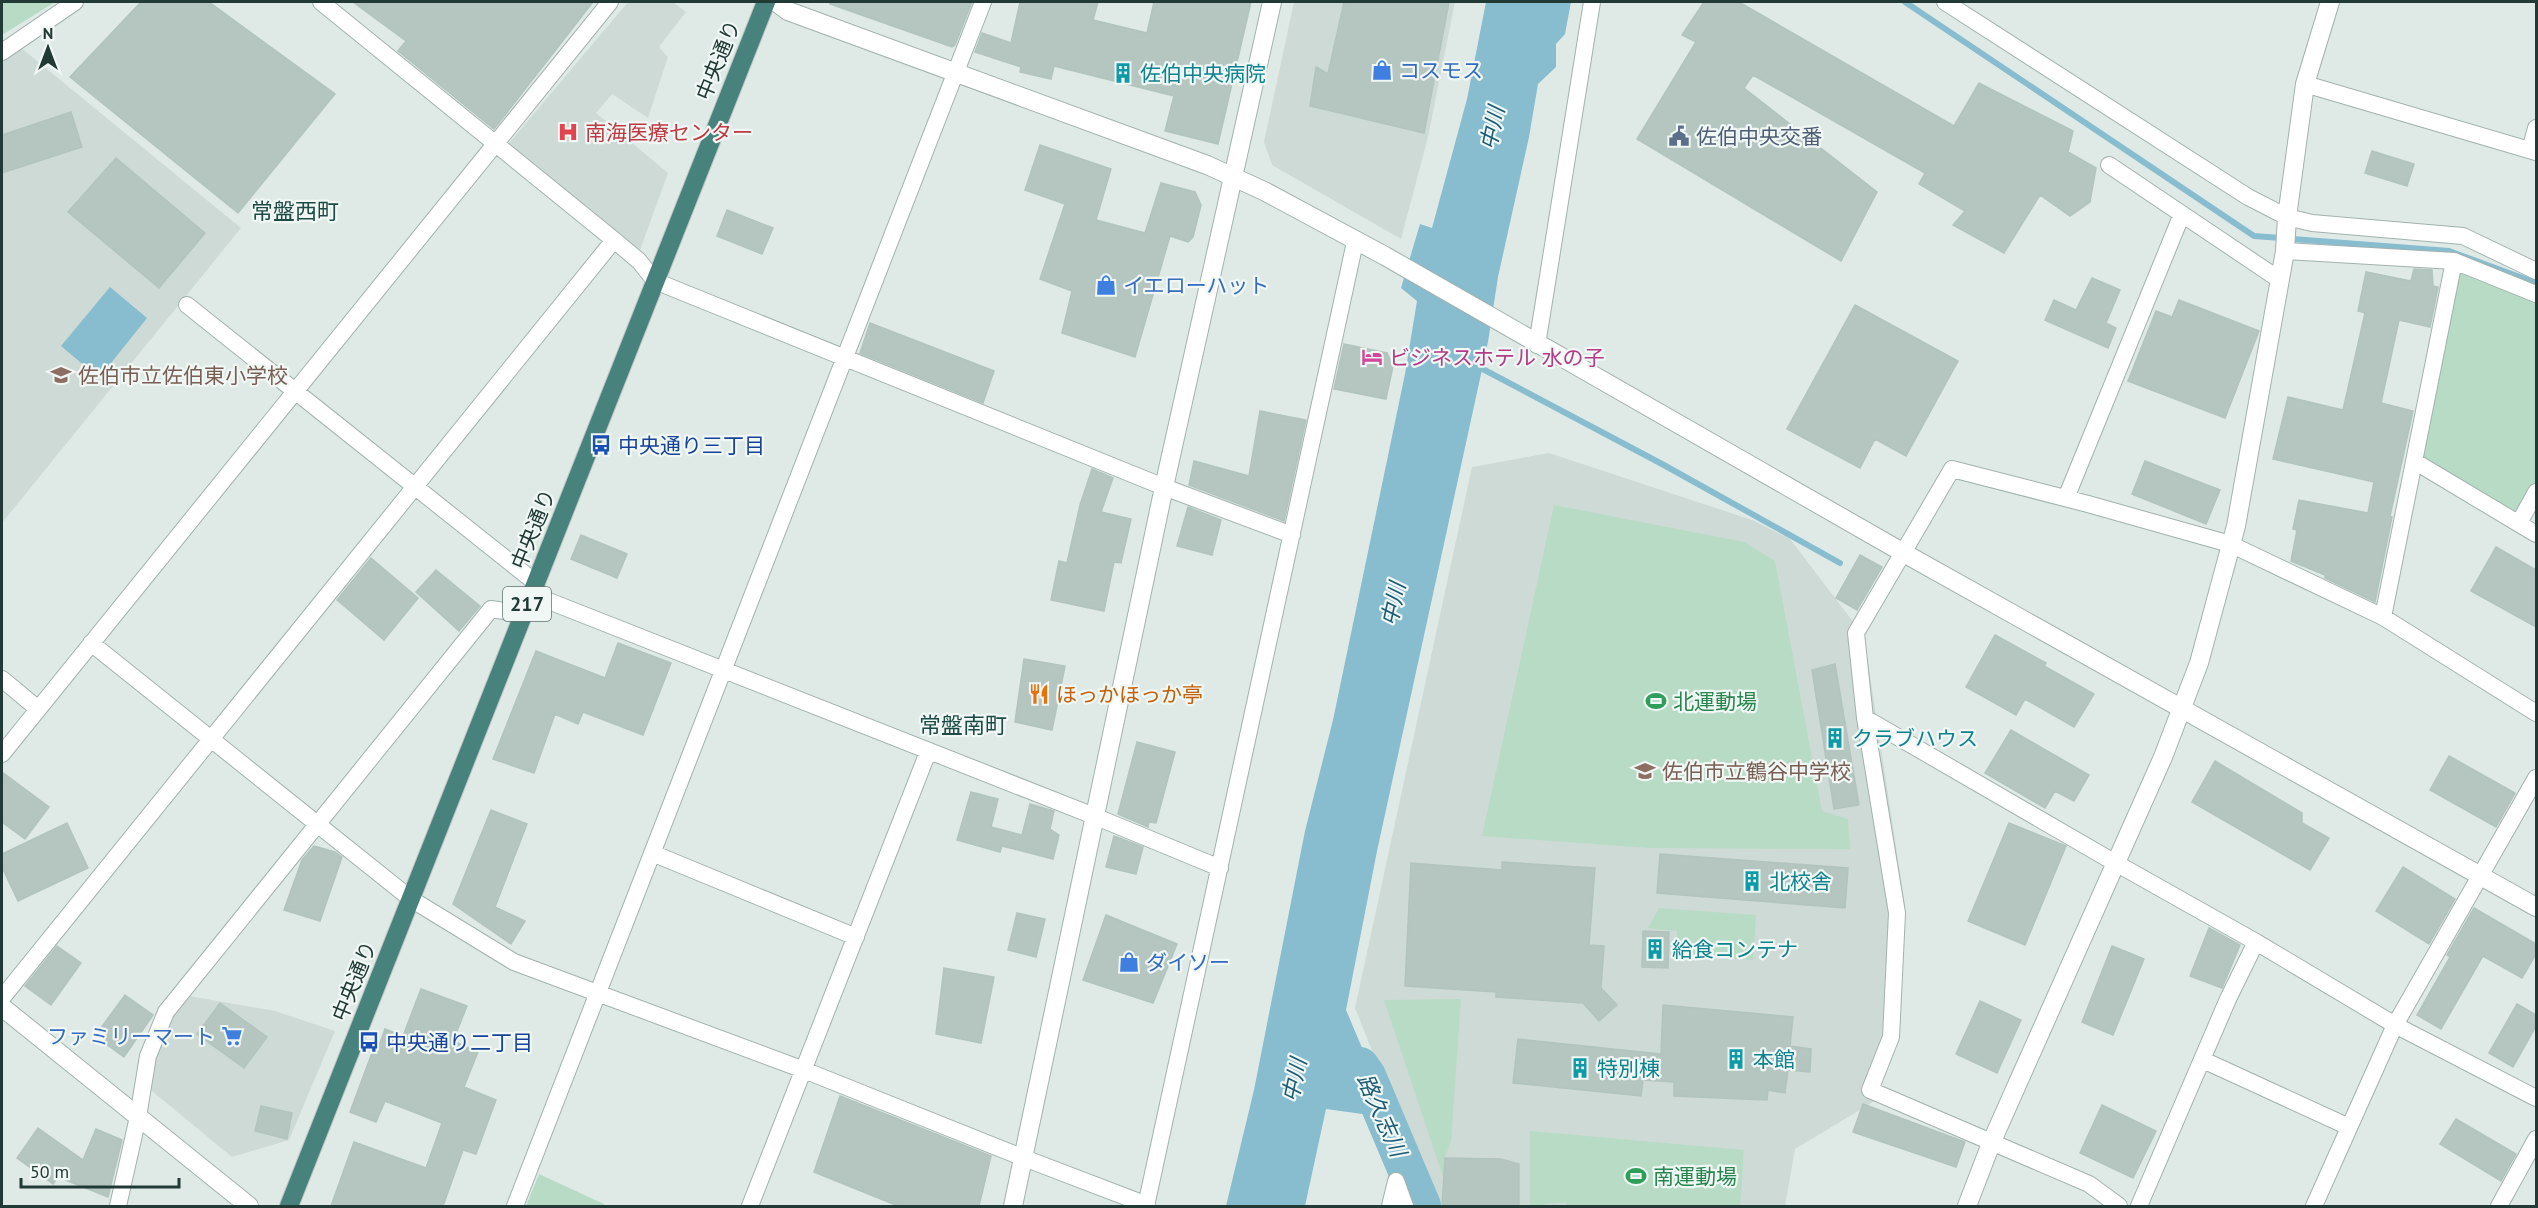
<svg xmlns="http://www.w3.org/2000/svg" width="2538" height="1208" viewBox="0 0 2538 1208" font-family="'PT Sans','Noto Sans JP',sans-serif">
<rect width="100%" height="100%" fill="#dfeae7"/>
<!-- built -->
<path fill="#cedad6" d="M 628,2 L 673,2 L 686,12 L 659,47 L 668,57 L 648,118 L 612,94 L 596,113 L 668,173 L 640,250 L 506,147 Z
M 1294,2 L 1455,2 L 1428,137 L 1401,239 L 1272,165 L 1264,142 Z
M 20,47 L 241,228 L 2,523 L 2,59 Z
M 1549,453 L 1752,520 L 1790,539 L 1864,636 L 1905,906 L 1898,1041 L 1873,1102 L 1795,1149 L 1785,1206 L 1434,1206 L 1355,1008 L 1472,467 Z
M 189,996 L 275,1011 L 335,1031 L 289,1140 L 232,1157 L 147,1087 L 153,1059 L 168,1022 Z"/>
<!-- green -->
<path fill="#b8dbc6" d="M 2,2 L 55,2 L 2,35 Z
M 2457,267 L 2536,299 L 2536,490 L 2519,523 L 2418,459 Z
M 1554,505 L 1744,542 L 1775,561 L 1822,811 L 1848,819 L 1850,849 L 1649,848 L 1482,836 Z
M 1659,908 L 1756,915 L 1753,960 L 1676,953 L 1677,931 L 1648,928 Z
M 1461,999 L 1451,1141 L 1445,1158 L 1444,1180 L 1384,1000 Z
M 1530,1131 L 1744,1150 L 1740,1206 L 1567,1206 L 1566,1202 L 1530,1206 Z
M 539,1174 L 604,1204 L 603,1206 L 526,1206 Z"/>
<!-- water -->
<path fill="#88bccf" d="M 1486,2 L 1571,2 L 1565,34 L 1556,44 L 1556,67 L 1538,84 L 1529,137 L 1498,277 L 1488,342 L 1377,851 L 1346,1010 L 1388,1109 L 1377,1116 L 1326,1109 L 1305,1206 L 1226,1206 L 1254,1090 L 1305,831 L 1333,720 L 1405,374 L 1417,301 L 1401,288 L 1420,224 L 1432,228 L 1467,99 Z
M 110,287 L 147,318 L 99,378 L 61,346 Z"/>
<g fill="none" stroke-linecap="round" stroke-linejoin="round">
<!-- stream -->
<path stroke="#88bccf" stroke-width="6" d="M 1905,2 L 2254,236 L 2449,251 L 2536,283
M 1477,366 L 1662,464 L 1840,563"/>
<!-- river -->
<path stroke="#88bccf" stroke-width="38" d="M 1360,1066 L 1367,1076 L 1422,1206"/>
</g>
<!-- building -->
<path fill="#b5c5c0" stroke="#b2c4be" stroke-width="1.5" d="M 141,2 L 209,2 L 335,94 L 238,213 L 70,77 Z
M 353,2 L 593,2 L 494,129 L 398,51 L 406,41 Z
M 830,2 L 972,2 L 955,45 L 952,47 L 830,4 Z
M 1020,2 L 1098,2 L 1093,20 L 1147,33 L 1154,2 L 1251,2 L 1218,144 L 1165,131 L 1174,96 L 1054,66 L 1051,79 L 1020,72 L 1021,67 L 975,52 L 982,33 L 1011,43 Z
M 1344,2 L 1449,2 L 1424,133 L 1310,106 L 1316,67 L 1328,74 Z
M 1704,2 L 1739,2 L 1954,126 L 1979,83 L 2073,131 L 2068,152 L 2096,168 L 2090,202 L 2070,216 L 2040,195 L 2004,253 L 1953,225 L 1965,211 L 1919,184 L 1925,173 L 1753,75 L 1744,88 L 1877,192 L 1841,261 L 1637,139 L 1696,42 L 1682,35 Z
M 71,112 L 82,147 L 2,173 L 2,135 Z
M 1040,145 L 1111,169 L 1096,220 L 1145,233 L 1161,183 L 1195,192 L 1201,205 L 1193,237 L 1188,242 L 1170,236 L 1135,357 L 1062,333 L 1072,291 L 1040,279 L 1065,204 L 1025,190 Z
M 2372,151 L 2414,164 L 2407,186 L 2365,173 Z
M 116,158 L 205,233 L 159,288 L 68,212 Z
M 727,210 L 773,228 L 762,254 L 717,236 Z
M 2414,269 L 2432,270 L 2433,286 L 2438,287 L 2430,327 L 2399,320 L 2381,403 L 2413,411 L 2390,516 L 2392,517 L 2375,602 L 2325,578 L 2325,575 L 2291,561 L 2297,530 L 2293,529 L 2299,500 L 2368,513 L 2374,482 L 2273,459 L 2288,397 L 2343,410 L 2365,313 L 2358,311 L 2366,272 L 2411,281 Z
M 2092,278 L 2120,290 L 2106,323 L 2116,328 L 2108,348 L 2045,320 L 2054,300 L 2076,310 Z
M 2179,300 L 2259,331 L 2225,418 L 2128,381 L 2156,311 L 2172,317 Z
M 1855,305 L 1958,361 L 1906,456 L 1875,439 L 1860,468 L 1787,429 Z
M 870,323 L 994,371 L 983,403 L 860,353 Z
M 1344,344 L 1387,353 L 1393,366 L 1386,399 L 1334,389 Z
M 1260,411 L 1306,420 L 1284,521 L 1189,485 L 1194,461 L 1249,476 Z
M 2145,461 L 2220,490 L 2206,524 L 2132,494 Z
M 1092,469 L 1113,478 L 1101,512 L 1131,519 L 1121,563 L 1114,562 L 1104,611 L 1051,600 L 1059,561 L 1067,563 L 1080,505 Z
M 1188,507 L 1221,520 L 1212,555 L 1177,546 Z
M 581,535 L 627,554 L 617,578 L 571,559 Z
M 2496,547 L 2536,570 L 2536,627 L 2471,591 Z
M 1860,555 L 1882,567 L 1857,610 L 1836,598 Z
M 371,558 L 418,598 L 384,640 L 337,600 Z
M 436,570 L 480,606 L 459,631 L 416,592 Z
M 1995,635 L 2046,663 L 2044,666 L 2094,694 L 2074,727 L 2025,699 L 2016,715 L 1966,687 Z
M 618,643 L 671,663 L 643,735 L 583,712 L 578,724 L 555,714 L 534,773 L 493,759 L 536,651 L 605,678 Z
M 1024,659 L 1065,666 L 1052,730 L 1015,722 Z
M 1835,664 L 1859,805 L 1834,809 L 1812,670 Z
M 2011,730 L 2089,775 L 2074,801 L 2055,791 L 2045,808 L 1985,773 Z
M 1137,742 L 1175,752 L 1156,823 L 1149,822 L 1148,827 L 1118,814 Z
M 2449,756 L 2515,793 L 2496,827 L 2430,790 Z
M 2215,761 L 2302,813 L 2302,823 L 2329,838 L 2310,870 L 2192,802 Z
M 2,772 L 49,807 L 25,839 L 2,822 Z
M 971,792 L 998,799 L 991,827 L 1022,835 L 1030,804 L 1054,811 L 1050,829 L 1059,835 L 1053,859 L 1002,846 L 1000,852 L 957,840 Z
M 491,810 L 527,824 L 495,907 L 525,921 L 511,944 L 453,904 Z
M 67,823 L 88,868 L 18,901 L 2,867 L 2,854 Z
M 2009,823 L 2066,846 L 2025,945 L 1968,921 Z
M 1114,836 L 1143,847 L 1136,874 L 1106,867 Z
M 314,846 L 335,852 L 342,857 L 320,921 L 284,910 L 302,860 Z
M 1660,854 L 1848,868 L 1845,908 L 1657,893 Z
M 1502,862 L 1595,868 L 1589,945 L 1604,946 L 1601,988 L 1617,1005 L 1599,1021 L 1583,1003 L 1496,997 L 1496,992 L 1405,986 L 1411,863 L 1502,870 Z
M 2403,867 L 2455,899 L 2429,944 L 2376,911 Z
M 2474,908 L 2536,944 L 2536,954 L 2522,978 L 2483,956 L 2441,1029 L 2417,1015 L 2450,957 L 2447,955 Z
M 1017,913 L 1045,919 L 1036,957 L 1008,950 Z
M 1106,915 L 1177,944 L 1153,1003 L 1083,980 Z
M 2209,928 L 2240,945 L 2222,988 L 2190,976 Z
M 1643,931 L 1669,932 L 1668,968 L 1642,967 Z
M 57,946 L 81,963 L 51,1005 L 25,986 Z
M 2112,946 L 2144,959 L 2113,1035 L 2082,1022 Z
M 944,968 L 994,977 L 981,1043 L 936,1034 Z
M 421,989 L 467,1006 L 453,1041 L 478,1052 L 464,1087 L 496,1100 L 476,1154 L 463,1150 L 443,1206 L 331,1206 L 354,1142 L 426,1168 L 442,1123 L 385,1101 L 376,1122 L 350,1112 L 372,1053 L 376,1054 L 385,1029 L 403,1036 Z
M 125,995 L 153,1015 L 124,1057 L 95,1036 Z
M 1980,1001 L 2021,1020 L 1997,1073 L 1956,1054 Z
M 220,1003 L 267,1037 L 244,1068 L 197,1034 Z
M 2517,1004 L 2536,1015 L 2536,1026 L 2513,1067 L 2489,1053 Z
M 1663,1005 L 1793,1017 L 1790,1046 L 1811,1049 L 1810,1072 L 1788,1070 L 1785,1093 L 1768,1090 L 1767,1100 L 1674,1096 L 1674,1082 L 1643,1080 L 1641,1096 L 1513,1083 L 1518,1039 L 1661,1054 Z
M 840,1096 L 991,1156 L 979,1206 L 898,1206 L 814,1172 Z
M 1863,1104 L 1965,1142 L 1956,1167 L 1853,1132 Z
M 2102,1105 L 2156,1131 L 2133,1178 L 2080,1153 Z
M 261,1106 L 292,1113 L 287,1139 L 255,1131 Z
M 2456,1119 L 2516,1154 L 2501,1181 L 2440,1144 Z
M 38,1128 L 83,1160 L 96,1129 L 122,1140 L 108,1197 L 58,1177 L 53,1184 L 17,1158 Z
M 1445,1158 L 1501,1159 L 1519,1164 L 1519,1206 L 1442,1206 Z"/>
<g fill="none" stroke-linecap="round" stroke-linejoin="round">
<!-- minor casing -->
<g stroke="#a2b2ae" stroke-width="18">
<path id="minor" d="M 321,2 L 614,240 L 639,261 L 655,281 L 1164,487 L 1292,535
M 1945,2 L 2248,197 L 2287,217 L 2312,223 L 2463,236 L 2536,271
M 2,52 L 75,2
M 2305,84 L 2536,152
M 2530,150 L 2536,128
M 2109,165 L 2280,280
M 2285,251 L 2454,261 L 2536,294
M 187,305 L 536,583
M 1537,345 L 1592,2
M 2414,461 L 2536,534
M 2066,498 L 2182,214
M 2519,523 L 2536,492
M 531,594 L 1094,816 L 1220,868
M 2383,617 L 2454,261
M 91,643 L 411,899 L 514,962 L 804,1070 L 1024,1158 L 1147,1205
M 2,679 L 38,709
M 1865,718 L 2105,857 L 2256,942 L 2395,1025 L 2536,1098
M 2,754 L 610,2
M 652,853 L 856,937
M 2,998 L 614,240
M 2203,1060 L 2349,1127
M 118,1206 L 138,1117 L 148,1056 L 166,1012 L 491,609 L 523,614
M 515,1206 L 983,2
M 750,1206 L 928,752
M 1146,1206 L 1355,242
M 1390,1206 L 1396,1181 L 1405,1206
M 2119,1206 L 2089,1184 L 1870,1090 L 1891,1037 L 1897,913 L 1865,718 L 1856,633 L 1952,469 L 2088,504 L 2230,544 L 2383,617 L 2536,713
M 2139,1206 L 2228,999 L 2256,942
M 2314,1206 L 2395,1025 L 2536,778
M 2499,1206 L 2536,1139"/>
</g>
<!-- tertiary casing -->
<g stroke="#a2b2ae" stroke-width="20">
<path id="tertiary" d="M 776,2 L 788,11 L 1207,165 L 1264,191 L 1385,256 L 1902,552 L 2536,907
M 2,1007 L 249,1206
M 1013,1206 L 1164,487 L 1272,2
M 1967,1206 L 1992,1141 L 2163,757 L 2199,663 L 2236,526 L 2285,251 L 2287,217 L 2305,84 L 2330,2"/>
</g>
<!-- trunk casing -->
<g stroke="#bcc4c3" stroke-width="20">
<path id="trunk" d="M 289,1206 L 766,2"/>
</g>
<!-- minor -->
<use href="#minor" stroke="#fff" stroke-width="16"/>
<!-- tertiary -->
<use href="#tertiary" stroke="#fff" stroke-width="18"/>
<!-- trunk -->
<use href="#trunk" stroke="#48827c" stroke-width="18"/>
</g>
<!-- icons -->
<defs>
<g id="shop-bare" transform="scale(1.62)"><path d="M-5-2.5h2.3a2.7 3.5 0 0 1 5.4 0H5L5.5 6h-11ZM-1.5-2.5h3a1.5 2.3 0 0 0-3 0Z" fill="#3f7fe0" stroke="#f0f7f4" stroke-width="2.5" paint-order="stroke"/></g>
<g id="building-bare" transform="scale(1.62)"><path d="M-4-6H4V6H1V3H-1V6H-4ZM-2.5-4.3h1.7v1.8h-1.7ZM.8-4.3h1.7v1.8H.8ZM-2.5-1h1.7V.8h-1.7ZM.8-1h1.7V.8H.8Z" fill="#0f9aa8" stroke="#f0f7f4" stroke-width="2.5" paint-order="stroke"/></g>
<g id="hospital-bare" transform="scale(1.62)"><path d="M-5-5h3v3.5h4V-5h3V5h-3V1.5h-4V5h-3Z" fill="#e0444e" stroke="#f0f7f4" stroke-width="2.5" paint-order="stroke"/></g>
<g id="civic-bare" transform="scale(1.62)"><path d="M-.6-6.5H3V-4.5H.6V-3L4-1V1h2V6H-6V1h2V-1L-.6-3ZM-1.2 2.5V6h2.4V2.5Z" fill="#5c6f8a" stroke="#f0f7f4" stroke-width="2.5" paint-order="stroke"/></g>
<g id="hotel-bare" transform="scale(1.62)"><path d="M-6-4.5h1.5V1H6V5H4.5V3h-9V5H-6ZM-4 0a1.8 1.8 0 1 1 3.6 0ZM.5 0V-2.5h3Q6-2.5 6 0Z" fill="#d1479c" stroke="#f0f7f4" stroke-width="2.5" paint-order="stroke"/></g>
<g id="school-bare" transform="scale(1.62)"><path d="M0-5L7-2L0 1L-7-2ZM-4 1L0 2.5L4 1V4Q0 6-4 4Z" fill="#8d6e63" stroke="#f0f7f4" stroke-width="2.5" paint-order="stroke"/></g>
<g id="bus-bare" transform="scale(1.62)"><path d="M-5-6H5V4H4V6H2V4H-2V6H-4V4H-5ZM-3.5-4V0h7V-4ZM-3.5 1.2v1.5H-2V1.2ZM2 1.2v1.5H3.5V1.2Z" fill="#1a4fb4" stroke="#f0f7f4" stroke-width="2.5" paint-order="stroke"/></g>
<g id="restaurant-bare" transform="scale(1.62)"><path d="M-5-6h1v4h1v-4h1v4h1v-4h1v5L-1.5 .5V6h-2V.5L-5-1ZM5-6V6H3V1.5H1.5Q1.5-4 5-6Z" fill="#e8710a" stroke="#f0f7f4" stroke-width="2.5" paint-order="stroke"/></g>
<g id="stadium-bare" transform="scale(1.62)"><path d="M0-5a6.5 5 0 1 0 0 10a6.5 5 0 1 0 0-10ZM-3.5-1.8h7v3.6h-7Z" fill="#2e9e5b" stroke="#f0f7f4" stroke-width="2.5" paint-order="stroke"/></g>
<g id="supermarket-bare" transform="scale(1.62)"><path d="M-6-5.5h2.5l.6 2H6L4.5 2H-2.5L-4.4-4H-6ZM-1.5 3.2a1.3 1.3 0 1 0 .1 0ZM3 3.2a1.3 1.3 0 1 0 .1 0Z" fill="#3f7fe0" stroke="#f0f7f4" stroke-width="2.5" paint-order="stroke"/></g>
</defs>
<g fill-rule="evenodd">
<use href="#shop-bare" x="1382" y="70"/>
<use href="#building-bare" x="1123" y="73"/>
<use href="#hospital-bare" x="568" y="132"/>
<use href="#civic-bare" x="1679" y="136"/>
<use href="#shop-bare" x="1106" y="285"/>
<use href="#hotel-bare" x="1372" y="357"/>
<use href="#school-bare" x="61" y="375"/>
<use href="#bus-bare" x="601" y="445"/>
<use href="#restaurant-bare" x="1039" y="694"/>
<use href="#stadium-bare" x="1656" y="701"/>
<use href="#building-bare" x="1835" y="738"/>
<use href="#school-bare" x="1645" y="771"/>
<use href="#building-bare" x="1752" y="881"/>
<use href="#building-bare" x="1655" y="949"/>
<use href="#shop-bare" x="1129" y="962"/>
<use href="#supermarket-bare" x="232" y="1036"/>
<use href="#bus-bare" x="369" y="1042"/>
<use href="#building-bare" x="1736" y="1059"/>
<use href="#building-bare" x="1580" y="1068"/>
<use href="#stadium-bare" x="1636" y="1176"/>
</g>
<g text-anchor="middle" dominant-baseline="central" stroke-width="4.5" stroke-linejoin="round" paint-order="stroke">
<!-- shield labels -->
<rect fill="#f0f7f4" stroke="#5f736f" stroke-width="1.5" x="503" y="587" width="48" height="34" rx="4.5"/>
<g font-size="20" font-weight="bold" fill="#213a36">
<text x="527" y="604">217</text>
</g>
<!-- street labels -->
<g font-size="21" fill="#213a36" stroke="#f0f7f4">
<text transform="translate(718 60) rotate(-68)">中央通り</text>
<text transform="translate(533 529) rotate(-68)">中央通り</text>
<text transform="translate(354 981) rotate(-68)">中央通り</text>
</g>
<!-- shop labels -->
<g font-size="21" fill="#366cbe" stroke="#f0f7f4" text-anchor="start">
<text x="1399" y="70">コスモス</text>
<text x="1123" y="285">イエローハット</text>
<text x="1146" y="962">ダイソー</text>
<text x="215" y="1036" text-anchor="end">ファミリーマート</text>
</g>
<!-- culture labels -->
<g font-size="21" fill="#0d838f" stroke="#f0f7f4" text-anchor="start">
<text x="1140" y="73">佐伯中央病院</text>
<text x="1852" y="738">クラブハウス</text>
<text x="1769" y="881">北校舎</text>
<text x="1672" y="949">給食コンテナ</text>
<text x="1753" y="1059">本館</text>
<text x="1597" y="1068">特別棟</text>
</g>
<!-- health labels -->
<g font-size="21" fill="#be3a42" stroke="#f0f7f4" text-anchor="start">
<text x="585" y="132">南海医療センター</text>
</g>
<!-- service labels -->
<g font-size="21" fill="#4e5e75" stroke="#f0f7f4" text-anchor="start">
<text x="1696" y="136">佐伯中央交番</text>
</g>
<!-- hotel labels -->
<g font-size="21" fill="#b23c85" stroke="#f0f7f4" text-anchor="start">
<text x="1389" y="357">ビジネスホテル 水の子</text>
</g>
<!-- education labels -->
<g font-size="21" fill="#785e54" stroke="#f0f7f4" text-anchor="start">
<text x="78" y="375">佐伯市立佐伯東小学校</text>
<text x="1662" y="771">佐伯市立鶴谷中学校</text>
</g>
<!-- transit labels -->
<g font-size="21" fill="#164399" stroke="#f0f7f4" text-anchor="start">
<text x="618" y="445">中央通り三丁目</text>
<text x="386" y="1042">中央通り二丁目</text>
</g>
<!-- food labels -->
<g font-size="21" fill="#c56008" stroke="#f0f7f4" text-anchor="start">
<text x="1056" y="694">ほっかほっか亭</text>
</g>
<!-- leisure labels -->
<g font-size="21" fill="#27864d" stroke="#f0f7f4" text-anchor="start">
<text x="1673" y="701">北運動場</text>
<text x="1653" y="1176">南運動場</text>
</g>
<!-- water labels -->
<g font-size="22" font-style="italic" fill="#1c5c74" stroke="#f0f7f4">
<text transform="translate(1492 128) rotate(-78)">中川</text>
<text transform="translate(1393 604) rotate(-78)">中川</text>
<text transform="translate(1294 1080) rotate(-78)">中川</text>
<text transform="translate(1382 1115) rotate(66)">路久志川</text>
</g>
<!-- neighbourhood labels -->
<g font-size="22" fill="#1d4b45" stroke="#f0f7f4">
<text x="295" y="211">常盤西町</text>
<text x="963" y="725">常盤南町</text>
</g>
</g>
<!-- border -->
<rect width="2538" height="1208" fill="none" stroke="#213a36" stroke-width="6"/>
<!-- north arrow -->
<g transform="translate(48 48)" stroke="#f0f7f4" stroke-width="4.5" paint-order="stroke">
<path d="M0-4.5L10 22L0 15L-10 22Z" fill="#213a36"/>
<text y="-9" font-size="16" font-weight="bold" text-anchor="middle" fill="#213a36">N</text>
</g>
<!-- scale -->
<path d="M21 1178v9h158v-9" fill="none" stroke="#213a36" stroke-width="3"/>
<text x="30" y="1178" font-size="18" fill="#213a36" stroke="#f0f7f4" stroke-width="4.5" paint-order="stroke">50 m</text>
</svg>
